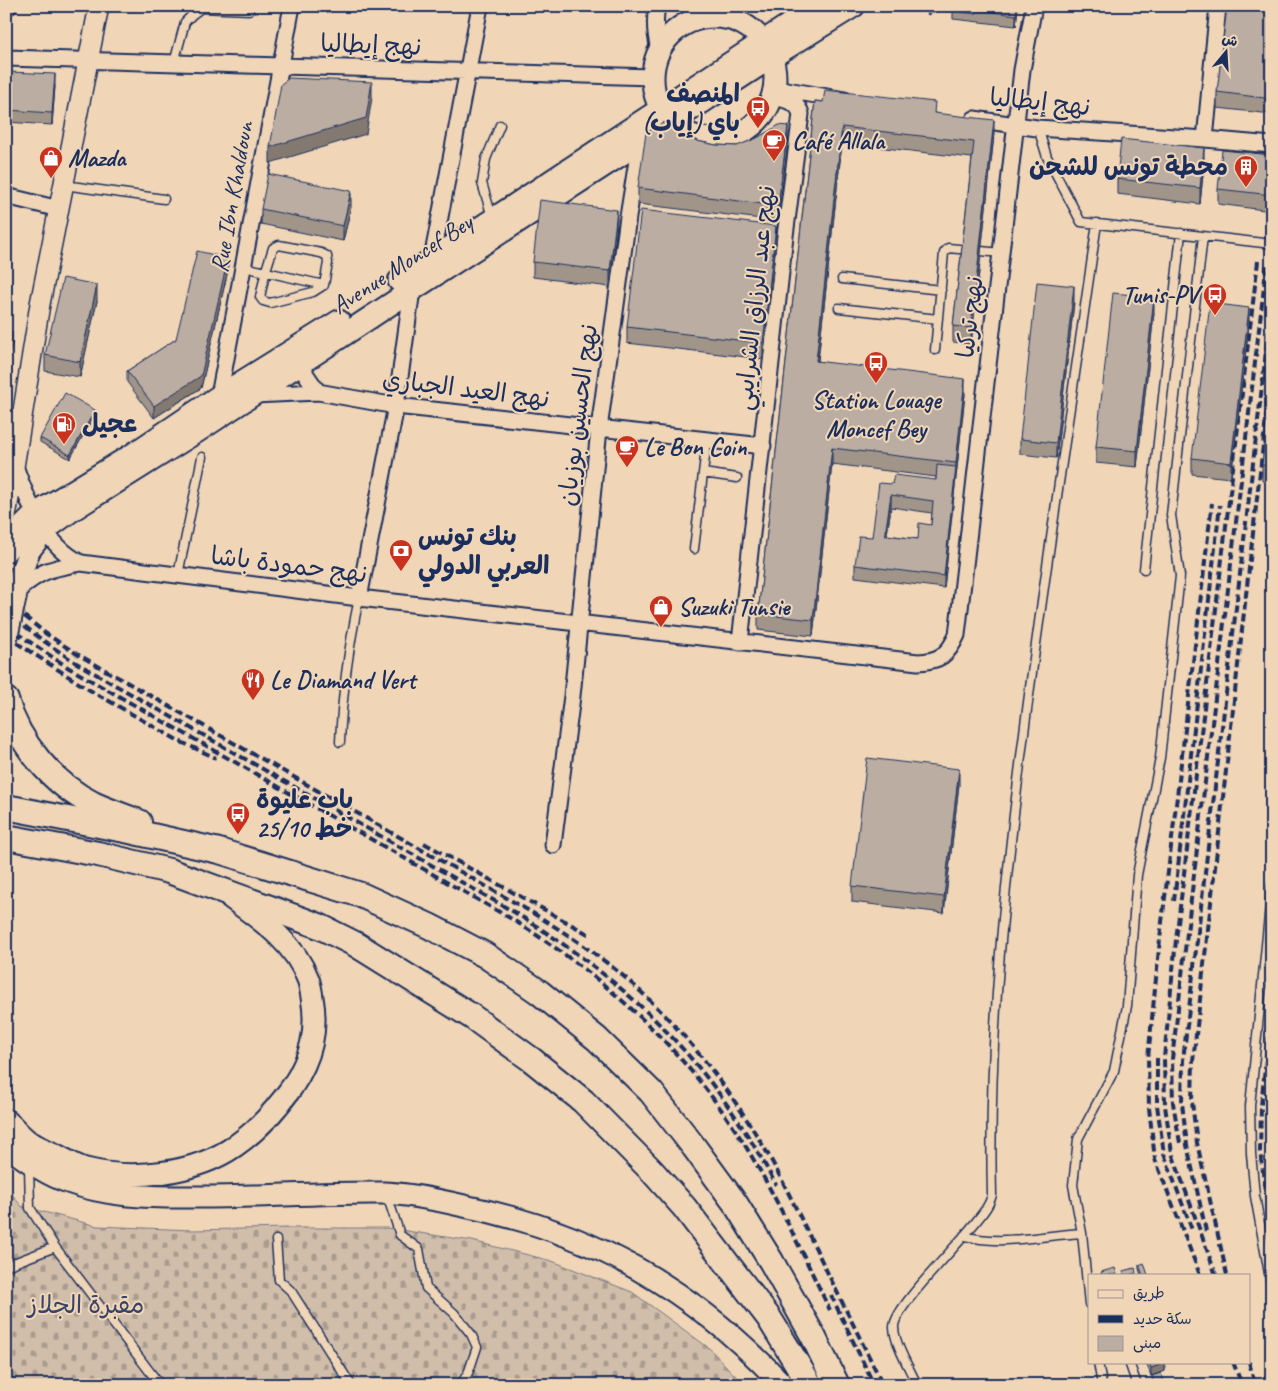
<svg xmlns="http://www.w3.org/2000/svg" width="1278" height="1391" viewBox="0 0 1278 1391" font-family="Caveat,'Playpen Sans Arabic',sans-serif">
<defs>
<pattern id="cemetery-stones" width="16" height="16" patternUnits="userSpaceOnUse" patternTransform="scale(1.25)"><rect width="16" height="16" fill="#d1beaa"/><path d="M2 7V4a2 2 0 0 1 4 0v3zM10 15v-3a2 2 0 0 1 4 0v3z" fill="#a99b8e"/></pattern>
</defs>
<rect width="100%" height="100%" fill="#f0d6b7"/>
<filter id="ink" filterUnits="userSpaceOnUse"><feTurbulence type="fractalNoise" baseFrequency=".02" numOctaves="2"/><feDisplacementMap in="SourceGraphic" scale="10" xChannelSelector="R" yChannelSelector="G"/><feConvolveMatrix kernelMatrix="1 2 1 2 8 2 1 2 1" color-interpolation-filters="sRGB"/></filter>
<g filter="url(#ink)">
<!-- cemetery -->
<path fill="url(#cemetery-stones)" stroke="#767684" d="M 6,1186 L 21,1206 L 97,1226 L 192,1230 L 291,1228 L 387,1228 L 472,1241 L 552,1261 L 632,1292 L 709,1348 L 744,1385 L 6,1385 Z"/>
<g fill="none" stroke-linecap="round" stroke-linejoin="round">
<!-- service casing -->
<g stroke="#1b2f5e" stroke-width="11">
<path id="service" d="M 174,63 L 185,22 L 193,14 L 201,8 L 249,10
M 1038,128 L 1047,157 L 1081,222 L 1272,244
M 64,185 L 164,199
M 492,217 L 482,183 L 486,159 L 500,125
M 279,245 L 321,253 L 327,256 L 328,263 L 324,285 L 313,292 L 270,303 L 263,301 L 260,297 L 266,270 L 273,248 Z
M 244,267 L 324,285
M 842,279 L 941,290
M 839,308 L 938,319
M 935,350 L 944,253 L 948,248 L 1002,253
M 703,473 L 737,478
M 694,549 L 707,440
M 1144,569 L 1181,233
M 178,575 L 202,457
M 340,742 C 342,694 349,646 359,598
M 1272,885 L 1250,1106 L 1251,1154 L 1255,1196 L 1272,1290
M 29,1165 L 30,1208 L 55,1247 L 160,1385
M 387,1195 L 400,1235 L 419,1249 L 426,1288 L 454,1313 L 471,1334 L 477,1347 L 469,1371 L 461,1385
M 964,1236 C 1002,1246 1043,1235 1082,1233
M 276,1240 L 279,1280 L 291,1291 L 351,1385
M 6,1266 L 55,1247
M 1089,1304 L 1082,1233 L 1073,1185 L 1078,1139 L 1114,1071 L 1127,1006 L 1137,875 L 1160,758 L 1180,576 L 1171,515 L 1203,236
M 1098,1362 L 1102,1385
M 1129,1362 L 1137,1385
M 917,1385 C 910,1369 895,1345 894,1328 C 892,1306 974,1232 988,1205 C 990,1202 991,1198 992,1195 C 988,1037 1005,880 1025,725 C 1047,557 1073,391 1097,223"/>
</g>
<!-- minor casing -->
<g stroke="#1b2f5e" stroke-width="19">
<path id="minor" d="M 657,6 C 654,22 655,34 659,49
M 6,8 L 9,6
M 6,58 L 652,77
M 775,88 L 845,100
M 974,119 L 1037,128 L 1205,139 L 1272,145
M 1205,139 L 1218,6
M 6,196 L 59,209
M 432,259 L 480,6
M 305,361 L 305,373 L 318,392
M 254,395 L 318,392 L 396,406 L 763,446
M 219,396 L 292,6
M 6,416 L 21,417
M 15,466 C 28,503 45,545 81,563 L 359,598 L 918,662 C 940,661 948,655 957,635 L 1022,70 L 1034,6
M 16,592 C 41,570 49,569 81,563
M 359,598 L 396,406 L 412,290
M 740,642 L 785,236 L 801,114 C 798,101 784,100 773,96
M 553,845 L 572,696 L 599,429 L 628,217 L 640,142"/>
</g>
<!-- tertiary casing -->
<g stroke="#1b2f5e" stroke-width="22">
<path id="tertiary" d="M 6,517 L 40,304 L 99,6"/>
</g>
<!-- secondary casing -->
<g stroke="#1b2f5e" stroke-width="25">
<path id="secondary" d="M653 78a61 61 0 1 1 122 0a61 61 0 1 1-122 0Z
M 399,281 L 817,6
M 6,551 L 24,525 L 35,514 L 130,456 L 219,396 L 339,321
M 15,598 L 19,579 L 29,551 L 45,530 L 74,509 L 198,431 L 412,290 L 772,57 L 854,6
M 6,1120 C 13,1126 20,1135 28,1141 C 37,1147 49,1151 58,1156 C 67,1160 76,1167 86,1169 C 132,1181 195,1174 235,1146 C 258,1130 276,1110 292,1087 C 311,1058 318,1031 312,997 C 311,991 310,984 308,979 C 294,942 261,920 231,898
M 6,1145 C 25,1160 45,1174 68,1182 C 107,1196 144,1197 185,1197 C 251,1198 318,1192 384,1193 C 411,1194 438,1200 464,1206 C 593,1232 693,1289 783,1385"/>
</g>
<!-- primary casing -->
<g stroke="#1b2f5e" stroke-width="28">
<path id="primary" d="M 6,700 C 18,743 53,784 93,804 C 108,811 124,816 139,822
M 6,807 L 130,831 L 219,851 L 361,895 L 429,926 L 485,955 L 539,992 L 597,1039 L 651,1092 L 694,1147 L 735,1203 L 771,1261 L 813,1336 L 837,1385
M 6,837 L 98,854 L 169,871 L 319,926 L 357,945 L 471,1016 L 532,1060 L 583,1101 L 651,1170 L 684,1207 L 769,1318 L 810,1385"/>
</g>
<!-- service -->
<use href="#service" stroke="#f0d6b7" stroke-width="8"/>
<!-- minor -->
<use href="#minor" stroke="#f0d6b7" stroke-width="15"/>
<!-- tertiary -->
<use href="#tertiary" stroke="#f0d6b7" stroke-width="19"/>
<!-- secondary -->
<use href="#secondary" stroke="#f0d6b7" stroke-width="21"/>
<!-- primary -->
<use href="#primary" stroke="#f0d6b7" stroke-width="24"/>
<!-- rail -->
<path stroke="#1b2f5e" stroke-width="4" stroke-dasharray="8 4" stroke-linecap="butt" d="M 6,601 L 45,633 L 77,654 L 519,905 C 557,927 594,951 628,980 C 677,1023 720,1076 754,1131 C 777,1167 795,1207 814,1245 C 837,1292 860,1338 883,1385
M 6,611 L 41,639 L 73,661 L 514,912 C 630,983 712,1063 776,1185
M 6,626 L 69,668 L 510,918 C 604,976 684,1048 743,1142 C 776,1195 802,1253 830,1310
M 6,636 L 88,689 L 179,741 L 216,758
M 424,843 L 590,935
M 1174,901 L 1220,505
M 1272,1001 L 1261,1106 L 1260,1152 L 1272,1232
M 1157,1058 L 1157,1105 L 1164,1154 L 1192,1230
M 1180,1143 L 1173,1103 L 1172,1059 L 1267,262
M 1206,1231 L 1187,1145 L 1182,1103 L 1183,1060 L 1272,301
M 1200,1275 L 1155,1159 L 1149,1108 L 1148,1058 L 1160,939 L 1212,503
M 1216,1275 L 1172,1153 L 1165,1106 L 1164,1058 L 1176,940 L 1258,261
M 1227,1275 L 1197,1143 L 1192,1102 L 1193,1061 L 1272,366
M 831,1295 L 874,1385
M 1233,1362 L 1242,1385
M 1249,1362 L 1255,1385"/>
<!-- secondary-bridge casing -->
<g stroke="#1b2f5e" stroke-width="25" stroke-linecap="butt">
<path id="secondary-bridge" d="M 6,640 L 15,598"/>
</g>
<!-- secondary-bridge -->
<use href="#secondary-bridge" stroke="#f0d6b7" stroke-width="21"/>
</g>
<!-- wall -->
<path fill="#a1958a" stroke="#1b2f5e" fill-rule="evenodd" d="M 922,6 L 938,6 L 938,8 L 928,15 Z
M 953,6 L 1018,6 L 1016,26 L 953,19 Z
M 1272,6 L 1272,114 L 1217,108 L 1217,92 Z
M 55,86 L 52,125 L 6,122 L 6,110 Z
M 815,101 L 935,113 L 994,135 L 971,344 L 953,342 L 953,326 L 972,158 L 842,143 L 818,361 L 965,394 L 944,588 L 855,577 L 855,565 L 872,537 L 892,484 L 936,480 L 936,477 L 832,464 L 813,636 L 758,630 L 758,614 ZM 891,507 L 932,513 L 931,525 L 918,539 L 887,535 Z
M 682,134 L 697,141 L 716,145 L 737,146 L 788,142 L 778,221 L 638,204 L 638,188 Z
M 1272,155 L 1272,211 L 1218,204 L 1218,189 Z
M 1204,164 L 1200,204 L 1117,194 L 1117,179 Z
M 351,207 L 343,241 L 261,224 L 261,209 Z
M 617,225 L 610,287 L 533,277 L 533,262 Z
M 776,241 L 763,359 L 627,343 L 627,327 Z
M 228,270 L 201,388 L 154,418 L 127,382 L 127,371 L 176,339 Z
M 97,301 L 80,377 L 45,371 L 45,355 Z
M 1074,302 L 1056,458 L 1020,454 L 1020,439 Z
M 1154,313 L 1137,467 L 1096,463 L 1096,447 Z
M 1249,324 L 1231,478 L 1192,474 L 1192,458 Z
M 1272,376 L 1272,482 L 1262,481 L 1262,465 Z
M 95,414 L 70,459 L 40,442 L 40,438 Z
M 959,784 L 944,913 L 852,902 L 852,886 Z
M 1139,1265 L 1148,1275 L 1141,1275 L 1139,1269 Z
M 1146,1362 L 1165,1362 L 1165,1371 L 1153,1376 L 1165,1385 L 1153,1385 L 1152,1376 L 1151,1376 Z"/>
<!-- shaded-wall -->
<path fill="#837971" stroke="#1b2f5e" d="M 929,6 L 938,6 L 938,8 L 928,15 L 928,7 Z
M 1017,6 L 1018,6 L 1016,26 L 1016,15 Z
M 55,74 L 55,86 L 52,125 L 52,113 Z
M 372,82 L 372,98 L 366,134 L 270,163 L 270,147 Z
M 994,120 L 994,135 L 971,344 L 971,328 Z
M 788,126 L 788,142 L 778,221 L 778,206 Z
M 842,127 L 842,143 L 816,377 L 816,361 Z
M 1204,148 L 1204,164 L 1200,204 L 1200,188 Z
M 351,191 L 351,207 L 343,241 L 343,226 Z
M 617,210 L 617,225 L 610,287 L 610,271 Z
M 776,226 L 776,241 L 763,359 L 763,343 Z
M 228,258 L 228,270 L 201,388 L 154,418 L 154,406 Z
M 97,285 L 97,301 L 80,377 L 80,362 Z
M 1074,286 L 1074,302 L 1056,458 L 1056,443 Z
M 1154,297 L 1154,313 L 1137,467 L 1137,451 Z
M 1249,308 L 1249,324 L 1231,478 L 1231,463 Z
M 12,332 L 12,344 L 6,372 L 6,360 Z
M 965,379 L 965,394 L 944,588 L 944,576 Z
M 95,410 L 95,414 L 70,459 L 70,455 Z
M 832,448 L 832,464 L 813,636 L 813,620 Z
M 891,495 L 891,507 L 885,547 L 885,535 Z
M 959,769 L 959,784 L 944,913 L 944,897 Z
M 1165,1363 L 1165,1371 L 1151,1376 L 1151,1368 Z"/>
<!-- building -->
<path fill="#bbada1" stroke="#1b2f5e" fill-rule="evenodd" d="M 953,6 L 976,6 L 976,14 L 953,11 Z
M 976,6 L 1017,6 L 1016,15 L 976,10 Z
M 1227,6 L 1272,6 L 1272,99 L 1217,92 Z
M 9,72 L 55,74 L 52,113 L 6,110 Z
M 289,78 L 372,82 L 366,118 L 270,147 L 281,84 Z
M 825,90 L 935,102 L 934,113 L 994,120 L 971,328 L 953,326 L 974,142 L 842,127 L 816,361 L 965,379 L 956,463 L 832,448 L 813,620 L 758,614 L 815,101 L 823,102 Z
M 665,122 L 682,134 L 697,141 L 716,145 L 737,146 L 757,138 L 779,125 L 788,126 L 778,206 L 638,188 L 646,133 Z
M 1121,139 L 1204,148 L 1200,188 L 1117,179 Z
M 1222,150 L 1272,155 L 1272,195 L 1218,189 Z
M 268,174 L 351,191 L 343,226 L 261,209 Z
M 540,200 L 617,210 L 610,271 L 533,262 Z
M 641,210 L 776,226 L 763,343 L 627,327 Z
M 197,251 L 228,258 L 201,376 L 154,406 L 127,371 L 176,339 Z
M 63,278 L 97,285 L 80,362 L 45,355 Z
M 1037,282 L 1074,286 L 1056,443 L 1020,439 Z
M 1113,293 L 1154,297 L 1137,451 L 1096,447 Z
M 1210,303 L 1249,308 L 1231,463 L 1192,458 Z
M 6,331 L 12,332 L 6,360 Z
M 1272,376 L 1272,466 L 1262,465 Z
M 65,393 L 95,410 L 70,455 L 40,438 Z
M 937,465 L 956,467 L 944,576 L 855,565 L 859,536 L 872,537 L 879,483 L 892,484 L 894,475 L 936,480 ZM 891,495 L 933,501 L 931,525 L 919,523 L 918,539 L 885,535 Z
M 867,758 L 959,769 L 944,897 L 852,886 Z
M 1144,1263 L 1148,1275 L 1143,1275 L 1139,1265 Z
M 1115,1268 L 1117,1274 L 1114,1275 L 1102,1275 L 1101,1272 Z
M 1135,1268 L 1136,1273 L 1129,1275 L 1124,1275 L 1123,1271 Z
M 1149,1362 L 1165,1362 L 1165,1363 L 1151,1368 Z
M 1161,1373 L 1165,1384 L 1161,1385 L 1154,1385 L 1152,1376 Z"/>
</g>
<!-- icons -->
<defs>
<g id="bus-pin" transform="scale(1.25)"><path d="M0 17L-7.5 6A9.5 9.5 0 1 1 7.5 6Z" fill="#c8321e" stroke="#f0d6b7"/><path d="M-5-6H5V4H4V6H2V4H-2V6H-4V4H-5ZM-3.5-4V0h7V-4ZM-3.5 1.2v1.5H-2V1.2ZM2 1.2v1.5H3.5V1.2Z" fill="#fff"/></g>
<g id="cafe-pin" transform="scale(1.25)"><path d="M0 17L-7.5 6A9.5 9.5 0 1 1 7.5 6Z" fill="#c8321e" stroke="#f0d6b7"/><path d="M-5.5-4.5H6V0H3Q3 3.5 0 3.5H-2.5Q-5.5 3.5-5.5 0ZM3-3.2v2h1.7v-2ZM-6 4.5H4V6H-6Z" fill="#fff"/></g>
<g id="shop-pin" transform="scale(1.25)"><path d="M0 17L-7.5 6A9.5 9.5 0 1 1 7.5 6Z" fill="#c8321e" stroke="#f0d6b7"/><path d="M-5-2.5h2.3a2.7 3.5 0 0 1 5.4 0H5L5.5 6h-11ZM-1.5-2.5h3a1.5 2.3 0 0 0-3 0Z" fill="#fff"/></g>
<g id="building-pin" transform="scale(1.25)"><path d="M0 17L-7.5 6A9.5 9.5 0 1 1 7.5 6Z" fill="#c8321e" stroke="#f0d6b7"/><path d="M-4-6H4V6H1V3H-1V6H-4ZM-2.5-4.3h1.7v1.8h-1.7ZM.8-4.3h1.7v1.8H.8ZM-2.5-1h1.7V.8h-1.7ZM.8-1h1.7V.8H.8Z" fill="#fff"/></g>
<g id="fuel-pin" transform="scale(1.25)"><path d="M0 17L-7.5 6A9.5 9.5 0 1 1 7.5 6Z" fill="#c8321e" stroke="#f0d6b7"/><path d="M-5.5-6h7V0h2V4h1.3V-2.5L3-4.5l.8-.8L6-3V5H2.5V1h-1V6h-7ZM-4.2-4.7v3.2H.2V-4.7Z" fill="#fff"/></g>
<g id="bank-pin" transform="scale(1.25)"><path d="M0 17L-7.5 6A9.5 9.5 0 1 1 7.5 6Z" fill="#c8321e" stroke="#f0d6b7"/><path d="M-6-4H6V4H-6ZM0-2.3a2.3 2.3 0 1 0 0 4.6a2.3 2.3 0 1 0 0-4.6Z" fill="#fff"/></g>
<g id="restaurant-pin" transform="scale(1.25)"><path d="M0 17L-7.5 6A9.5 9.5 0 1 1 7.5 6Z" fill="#c8321e" stroke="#f0d6b7"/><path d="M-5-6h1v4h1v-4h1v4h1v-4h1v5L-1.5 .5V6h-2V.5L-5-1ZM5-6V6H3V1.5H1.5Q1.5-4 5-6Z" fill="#fff"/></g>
</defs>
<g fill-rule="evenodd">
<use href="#bus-pin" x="758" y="108"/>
<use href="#cafe-pin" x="774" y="141"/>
<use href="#shop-pin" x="51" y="158"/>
<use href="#building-pin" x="1246" y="167"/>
<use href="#bus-pin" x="1215" y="295"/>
<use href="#bus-pin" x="876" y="363"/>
<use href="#fuel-pin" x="64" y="424"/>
<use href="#cafe-pin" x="627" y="447"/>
<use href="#bank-pin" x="401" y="551"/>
<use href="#shop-pin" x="661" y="607"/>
<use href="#restaurant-pin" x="253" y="680"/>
<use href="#bus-pin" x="238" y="814"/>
</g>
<g text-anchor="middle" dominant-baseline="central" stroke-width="4" stroke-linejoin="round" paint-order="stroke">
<!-- street labels -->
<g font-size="25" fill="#1b2f5e" stroke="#f0d6b7">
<text transform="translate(371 45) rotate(2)">نهج إيطاليا</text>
<text transform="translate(1040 102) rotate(6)">نهج إيطاليا</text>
<text transform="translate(232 197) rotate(-80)">Rue Ibn Khaldoun</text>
<text transform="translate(402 264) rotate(-33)">Avenue Moncef Bey</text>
<text transform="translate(755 298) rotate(-84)">نهج عبد الرزاق الشرايبي</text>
<text transform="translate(970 317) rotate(-83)">نهج تركيا</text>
<text transform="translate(466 389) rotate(7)">نهج العيد الجباري</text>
<text transform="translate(578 415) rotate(-83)">نهج الحسين بوزيان</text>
<text transform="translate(289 565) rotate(7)">نهج حمودة باشا</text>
</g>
<!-- poi labels -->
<g font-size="25" font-weight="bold" fill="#1b2f5e" stroke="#f0d6b7" text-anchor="start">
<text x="740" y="94" text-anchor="end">المنصف<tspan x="740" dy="29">باي (إياب)</tspan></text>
<text x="792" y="141">Café Allala</text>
<text x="68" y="158">Mazda</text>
<text x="1228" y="167" text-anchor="end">محطة تونس للشحن</text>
<text x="1198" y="295" text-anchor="end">Tunis-PV</text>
<text x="876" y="400" text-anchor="middle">Station Louage<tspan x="876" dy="29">Moncef Bey</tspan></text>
<text x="82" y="424">عجيل</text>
<text x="644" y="447">Le Bon Coin</text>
<text x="418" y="537">بنك تونس<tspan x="418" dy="29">العربي الدولي</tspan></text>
<text x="678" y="607">Suzuki Tunsie</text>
<text x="270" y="680">Le Diamand Vert</text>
<text x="256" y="800">باب عليوة<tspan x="256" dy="29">خط 25/10</tspan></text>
</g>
<!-- park labels -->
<g font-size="25" fill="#364469" stroke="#f0d6b7">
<text x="86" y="1305">مقبرة الجلاز</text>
</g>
</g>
<!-- margin -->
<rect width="1278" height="1391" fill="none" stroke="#f0d6b7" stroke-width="25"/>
<rect x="12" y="12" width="1253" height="1366" fill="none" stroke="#1b2f5e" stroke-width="2" filter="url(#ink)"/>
<!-- legend -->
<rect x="1088" y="1274" width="162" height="90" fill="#f0d6b7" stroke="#9b9393"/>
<rect x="1098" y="1290" width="25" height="8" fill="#f0d6b7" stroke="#9b9393"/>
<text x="1133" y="1298" font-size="15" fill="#1b2f5e">طريق</text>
<rect x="1098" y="1315" width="25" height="8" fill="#1b2f5e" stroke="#9b9393"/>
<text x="1133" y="1324" font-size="15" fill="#1b2f5e">سكة حديد</text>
<rect x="1098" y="1336" width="25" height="15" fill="#bbada1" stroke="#9b9393"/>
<text x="1133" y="1348" font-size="15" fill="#1b2f5e">مبنى</text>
<!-- north arrow -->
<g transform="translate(1226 52) rotate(18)" stroke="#f0d6b7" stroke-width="4" paint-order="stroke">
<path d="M0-4L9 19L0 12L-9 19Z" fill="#1b2f5e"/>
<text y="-8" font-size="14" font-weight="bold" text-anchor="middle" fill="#1b2f5e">ش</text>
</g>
</svg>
